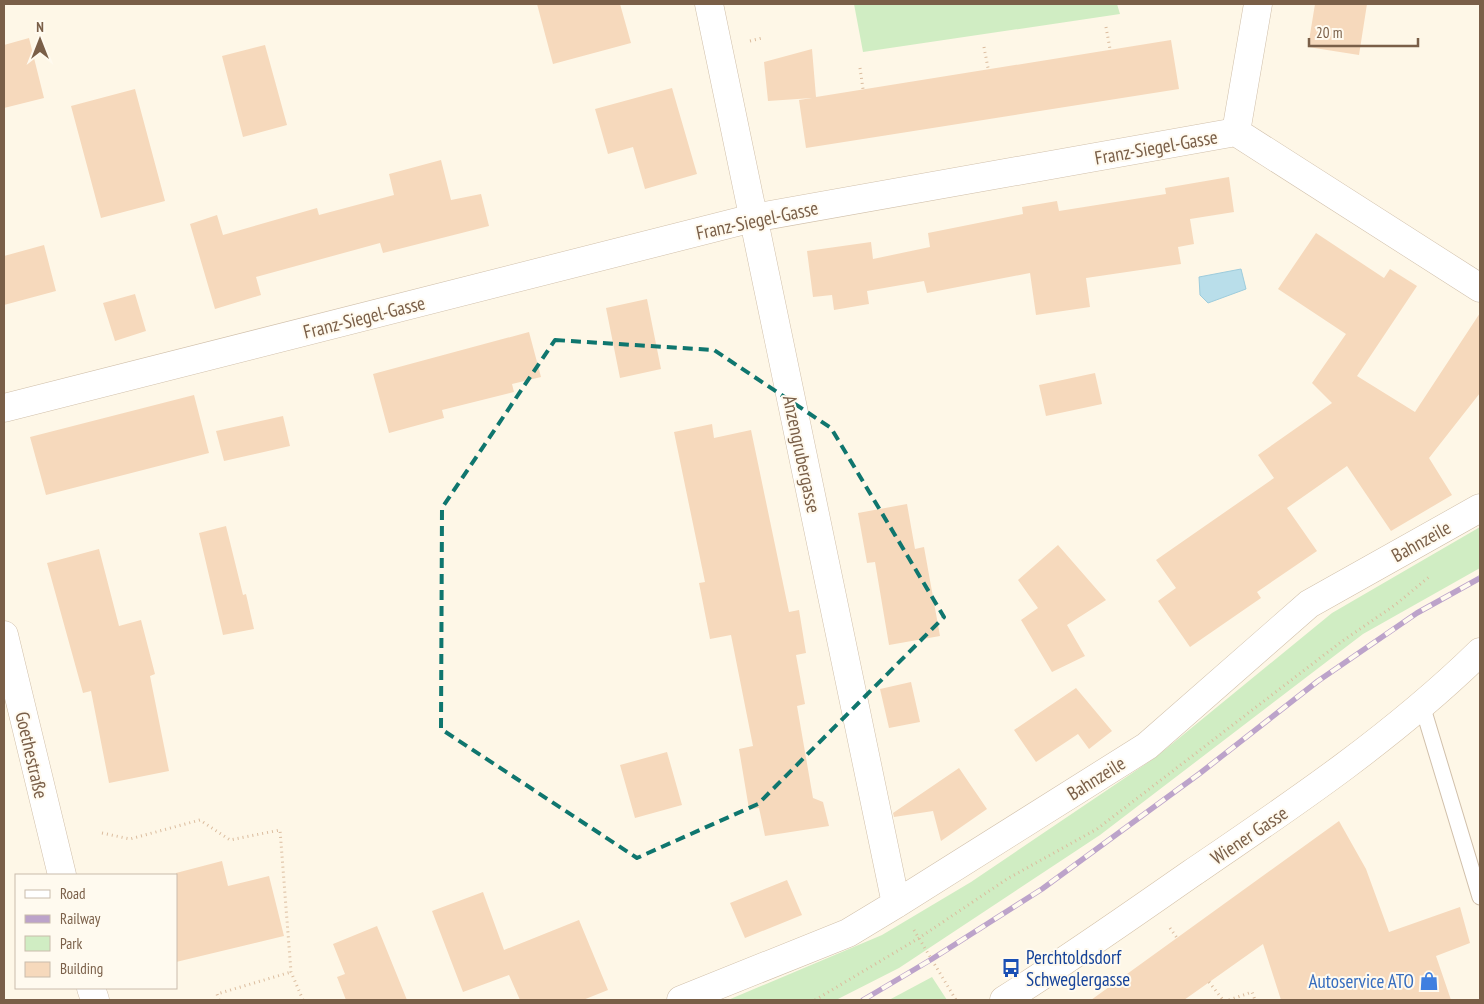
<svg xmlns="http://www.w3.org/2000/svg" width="1484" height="1004" viewBox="0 0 1484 1004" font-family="'PT Sans Narrow',sans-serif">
<rect width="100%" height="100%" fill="#fef7e7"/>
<!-- green -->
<path fill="#d0edc3" d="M 854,4 L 1117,4 L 1120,14 L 863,52 Z
M 1480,527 L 1480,568 L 1363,634 L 1100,835 L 899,968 L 836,1000 L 728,1000 L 882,935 L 971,882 L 1156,757 L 1332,613 Z
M 932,977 L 947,1000 L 889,1000 Z"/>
<!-- water -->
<path fill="#b9deea" stroke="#9eccdc" d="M 1241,269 L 1246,289 L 1208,303 L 1200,295 L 1199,277 Z"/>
<!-- building -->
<path fill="#f6d9bc" d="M 537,4 L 620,4 L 631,43 L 553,64 Z
M 1315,4 L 1367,4 L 1359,55 L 1308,47 Z
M 29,38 L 44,98 L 4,108 L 4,45 Z
M 1171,40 L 1179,89 L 806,148 L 799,100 L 812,98 L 768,101 L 764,62 L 812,49 L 816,97 Z
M 265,45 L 287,125 L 243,137 L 222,56 Z
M 672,88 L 697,174 L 645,189 L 633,147 L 608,154 L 595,109 Z
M 135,89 L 165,201 L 101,218 L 71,106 Z
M 441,160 L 451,200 L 481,194 L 489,226 L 383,253 L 380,243 L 256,277 L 261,295 L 215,309 L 190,224 L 217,215 L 223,235 L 317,208 L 319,215 L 394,195 L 389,174 Z
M 1229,177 L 1234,212 L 1190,219 L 1194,244 L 1178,247 L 1181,264 L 1086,278 L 1090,307 L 1036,315 L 1030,273 L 927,293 L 924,281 L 867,291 L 869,304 L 834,310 L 832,295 L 813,297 L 807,251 L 871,242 L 873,259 L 930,247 L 928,233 L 1023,214 L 1022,207 L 1057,201 L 1059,211 L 1166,194 L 1165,188 Z
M 1316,233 L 1384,278 L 1390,269 L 1417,286 L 1357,376 L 1415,412 L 1480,313 L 1480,393 L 1429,458 L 1452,495 L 1391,531 L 1347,466 L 1287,508 L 1317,551 L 1257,592 L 1261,598 L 1190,647 L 1158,601 L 1176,588 L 1156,560 L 1274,478 L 1258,455 L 1332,403 L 1312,383 L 1346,334 L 1278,289 Z
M 44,245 L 56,291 L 4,305 L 4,256 Z
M 135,294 L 146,331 L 115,341 L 103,303 Z
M 647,299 L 661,369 L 620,378 L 606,308 Z
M 529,332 L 541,377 L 512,384 L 514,392 L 442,410 L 444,418 L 389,433 L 373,374 Z
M 1095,373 L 1102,404 L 1046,416 L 1039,385 Z
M 194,395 L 209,453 L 46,495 L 30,437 Z
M 283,416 L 290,446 L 224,461 L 216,431 Z
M 712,424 L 714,438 L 751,430 L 789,612 L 799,610 L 806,653 L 796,655 L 805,704 L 797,706 L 813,798 L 823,802 L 829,826 L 765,836 L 759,808 L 749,809 L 739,749 L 753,746 L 731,635 L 710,639 L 699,583 L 705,582 L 674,432 Z
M 907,504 L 915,549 L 924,547 L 940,636 L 889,645 L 875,562 L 867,563 L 858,513 Z
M 226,526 L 243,595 L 246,594 L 254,629 L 223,635 L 199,533 Z
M 1058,545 L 1106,600 L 1067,625 L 1085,656 L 1052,672 L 1021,620 L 1038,608 L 1018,580 Z
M 99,549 L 119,626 L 141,620 L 155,674 L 150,676 L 169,771 L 109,783 L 91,691 L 83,693 L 47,563 Z
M 911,682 L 920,722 L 889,728 L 880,689 Z
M 1076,688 L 1112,731 L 1089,749 L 1078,734 L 1036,762 L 1014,730 Z
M 667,752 L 682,805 L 635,818 L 620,765 Z
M 959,768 L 987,809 L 941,841 L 933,811 L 894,817 L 893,813 Z
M 1339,821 L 1366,869 L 1389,932 L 1460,907 L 1470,943 L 1436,956 L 1451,1000 L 1281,1000 L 1263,944 L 1184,1000 L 1091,1000 Z
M 222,861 L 228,886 L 269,876 L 284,936 L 176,962 L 176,873 Z
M 787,880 L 802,915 L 745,938 L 730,903 Z
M 483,892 L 504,950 L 579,920 L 608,990 L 583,1000 L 520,1000 L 509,975 L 463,992 L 432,911 Z
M 377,926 L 407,1000 L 346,1000 L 337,977 L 345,974 L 333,944 Z"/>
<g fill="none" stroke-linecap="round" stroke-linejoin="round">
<!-- service casing -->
<g stroke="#d1c0ab" stroke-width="17">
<path id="service" d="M 1422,705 L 1480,897"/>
</g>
<!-- minor casing -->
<g stroke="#d1c0ab" stroke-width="29">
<path id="minor" d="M 709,4 L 896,904
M 1236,132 L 1258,4
M 4,408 L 753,218 L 1236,132 L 1480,288
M 4,635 L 62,875
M 91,988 L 95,1000
M 681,1000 L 848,933 L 896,904 L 1147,746 L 1309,604 L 1480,508"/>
</g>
<!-- secondary casing -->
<g stroke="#d4c1a8" stroke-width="29">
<path id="secondary" d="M 1004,1000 C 1068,960 1130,916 1192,873 C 1292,805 1393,737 1480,652"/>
</g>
<!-- path -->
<path stroke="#dbbc9e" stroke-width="3" stroke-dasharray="1 4" stroke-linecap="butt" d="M 1106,27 L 1110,49
M 750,41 L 762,38
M 984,47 L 988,68
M 860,68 L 863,89
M 102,833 L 130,839 L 200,820 L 230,840 L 280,830 L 291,972 L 303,1000
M 1170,928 L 1177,938
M 914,930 L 956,1000
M 1209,982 L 1223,1000
M 219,1000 L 217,994 L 291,972
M 815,1000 L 919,938 L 1007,879 L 1097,829 L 1341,642 L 1395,605 L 1429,577
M 1229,1000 L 1252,992 L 1255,1000"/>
<!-- service -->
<use href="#service" stroke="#fff" stroke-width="15"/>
<!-- minor -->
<use href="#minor" stroke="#fff" stroke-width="28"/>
<!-- secondary -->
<use href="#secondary" stroke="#fff" stroke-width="28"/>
<!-- rail casing -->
<g stroke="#bca3ca" stroke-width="5.5">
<path id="rail" d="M 863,1000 L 932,959 L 1042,889 L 1199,774 L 1318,681 L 1417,613 L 1480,578"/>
</g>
<!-- rail -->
<use href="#rail" stroke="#fffaef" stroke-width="4" stroke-dasharray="11" stroke-linecap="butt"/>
</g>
<!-- marked area -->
<path fill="none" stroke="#0f766e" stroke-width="4" stroke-dasharray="10 6" stroke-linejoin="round" d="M 555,340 L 714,350 L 831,428 L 944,617 L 758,804 L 637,858 L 441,729 L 442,508 Z"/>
<!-- icons -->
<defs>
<g id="bus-bare" transform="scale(1.5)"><path d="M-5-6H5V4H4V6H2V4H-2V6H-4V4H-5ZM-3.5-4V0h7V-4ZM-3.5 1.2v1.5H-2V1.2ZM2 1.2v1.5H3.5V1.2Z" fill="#1a4fb4" stroke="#fffaef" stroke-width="2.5" paint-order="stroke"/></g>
<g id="shop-bare" transform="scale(1.5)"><path d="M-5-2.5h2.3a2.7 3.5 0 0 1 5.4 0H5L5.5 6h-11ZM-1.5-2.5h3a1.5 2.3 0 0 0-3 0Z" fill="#3f7fe0" stroke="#fffaef" stroke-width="2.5" paint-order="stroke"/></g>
</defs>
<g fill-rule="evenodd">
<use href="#bus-bare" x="1011" y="968"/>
<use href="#shop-bare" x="1429" y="981"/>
</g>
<g text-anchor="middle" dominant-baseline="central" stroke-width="4" stroke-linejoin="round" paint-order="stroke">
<!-- street labels -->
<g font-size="19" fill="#7a5f48" stroke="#fffaef">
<text transform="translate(1156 147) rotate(-10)">Franz-Siegel-Gasse</text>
<text transform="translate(757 220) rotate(-12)">Franz-Siegel-Gasse</text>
<text transform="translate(364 317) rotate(-14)">Franz-Siegel-Gasse</text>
<text transform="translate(802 454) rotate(78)">Anzengrubergasse</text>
<text transform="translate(1421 541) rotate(-29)">Bahnzeile</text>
<text transform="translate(32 755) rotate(77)">Goethestraße</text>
<text transform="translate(1096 778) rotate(-32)">Bahnzeile</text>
<text transform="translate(1249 835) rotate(-34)">Wiener Gasse</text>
</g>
<!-- transit labels -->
<g font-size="19" fill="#164399" stroke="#fffaef" text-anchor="start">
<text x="1026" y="957">Perchtoldsdorf<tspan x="1026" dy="22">Schweglergasse</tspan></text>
</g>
<!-- shop labels -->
<g font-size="19" fill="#366cbe" stroke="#fffaef" text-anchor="end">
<text x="1414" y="981">Autoservice ATO</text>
</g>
</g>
<!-- border -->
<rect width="1484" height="1004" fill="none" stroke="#7a5f48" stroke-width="10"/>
<!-- legend -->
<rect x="15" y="874" width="162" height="115" fill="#fffaef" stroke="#cabcac"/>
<rect x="25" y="890" width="25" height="8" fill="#ffffff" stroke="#cabcac"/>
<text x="60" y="899" font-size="15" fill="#7a5f48">Road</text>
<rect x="25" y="915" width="25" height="8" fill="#bca3ca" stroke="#cabcac"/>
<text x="60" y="924" font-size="15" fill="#7a5f48">Railway</text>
<rect x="25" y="936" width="25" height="15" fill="#d0edc3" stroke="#cabcac"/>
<text x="60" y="949" font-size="15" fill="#7a5f48">Park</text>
<rect x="25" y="962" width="25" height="15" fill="#f6d9bc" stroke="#cabcac"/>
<text x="60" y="974" font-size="15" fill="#7a5f48">Building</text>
<!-- north arrow -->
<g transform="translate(40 40)" stroke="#fffaef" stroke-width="4" paint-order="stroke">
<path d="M0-4L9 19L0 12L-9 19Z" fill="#7a5f48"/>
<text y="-8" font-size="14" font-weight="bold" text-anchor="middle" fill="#7a5f48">N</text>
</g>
<!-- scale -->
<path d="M1309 38v8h109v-8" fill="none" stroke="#7a5f48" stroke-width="2.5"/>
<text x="1316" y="38" font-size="15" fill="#7a5f48" stroke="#fffaef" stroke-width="4" paint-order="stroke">20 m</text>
</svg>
